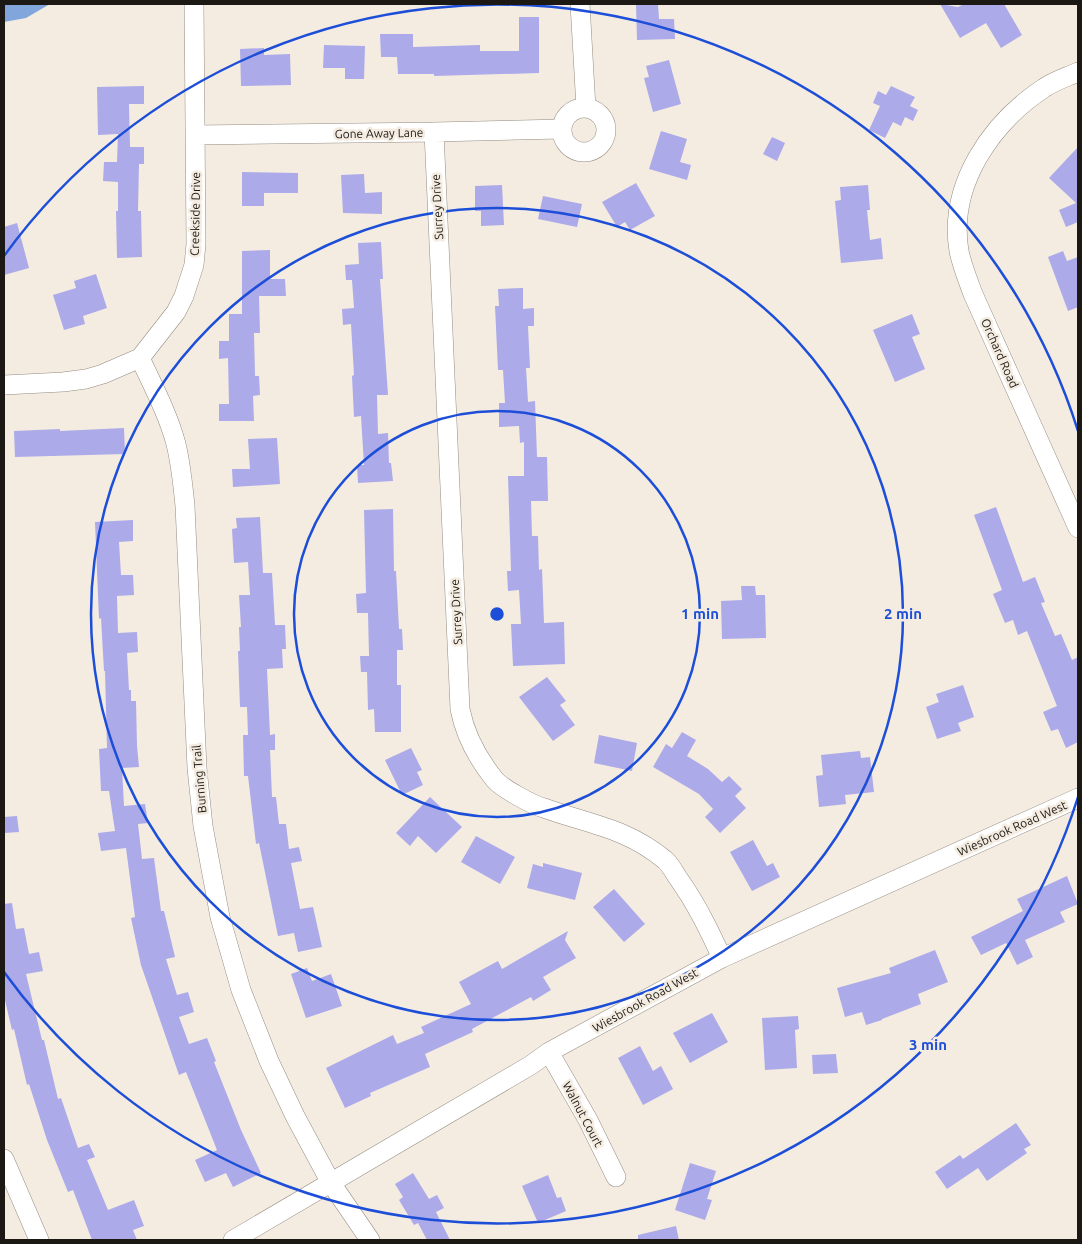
<svg xmlns="http://www.w3.org/2000/svg" width="1082" height="1244" viewBox="0 0 1082 1244" font-family="Ubuntu,sans-serif">
<rect width="100%" height="100%" fill="#f4ece1"/>
<!-- water -->
<path fill="#81a6dc" d="M 4,4 L 50,4 L 26,18 L 4,22 Z"/>
<!-- building -->
<path fill="#acaae9" d="M 636,4 L 658,4 L 659,19 L 674,19 L 675,39 L 637,40 Z
M 940,4 L 958,7 L 964,4 L 1004,4 L 1022,35 L 1001,48 L 986,23 L 960,38 Z
M 519,17 L 539,17 L 539,73 L 434,76 L 434,74 L 398,74 L 397,57 L 381,57 L 380,34 L 413,34 L 413,47 L 480,45 L 480,51 L 519,51 Z
M 324,45 L 365,46 L 364,79 L 345,79 L 345,68 L 323,68 Z
M 264,48 L 264,55 L 290,54 L 291,85 L 241,86 L 240,49 Z
M 669,60 L 681,104 L 653,112 L 644,78 L 649,77 L 646,66 Z
M 144,86 L 144,104 L 129,104 L 130,147 L 144,147 L 144,164 L 139,164 L 138,211 L 141,211 L 142,257 L 117,258 L 116,211 L 118,211 L 118,182 L 103,181 L 104,162 L 117,162 L 118,134 L 98,135 L 97,87 Z
M 891,86 L 915,97 L 910,106 L 918,110 L 913,121 L 905,117 L 901,126 L 893,122 L 885,138 L 869,130 L 880,106 L 873,103 L 878,91 L 886,95 Z
M 661,131 L 687,139 L 680,162 L 691,165 L 687,180 L 649,169 Z
M 772,137 L 785,143 L 777,161 L 763,154 Z
M 1078,147 L 1078,222 L 1066,227 L 1059,210 L 1076,203 L 1049,178 Z
M 242,172 L 298,173 L 298,193 L 264,193 L 264,206 L 242,206 Z
M 364,174 L 365,193 L 382,192 L 382,214 L 343,213 L 341,175 Z
M 636,183 L 655,216 L 630,230 L 625,222 L 617,227 L 602,202 Z
M 502,185 L 504,225 L 481,226 L 481,211 L 475,211 L 475,186 Z
M 868,185 L 870,210 L 867,210 L 870,240 L 881,238 L 883,259 L 841,263 L 835,201 L 841,200 L 840,187 Z
M 543,196 L 582,204 L 577,227 L 538,219 Z
M 17,223 L 29,268 L 4,275 L 4,227 Z
M 381,242 L 383,279 L 380,279 L 388,395 L 377,395 L 378,434 L 388,433 L 389,463 L 391,463 L 393,481 L 358,483 L 357,465 L 364,465 L 361,416 L 354,417 L 352,376 L 354,375 L 351,324 L 343,325 L 342,309 L 354,308 L 352,280 L 346,280 L 345,265 L 359,264 L 358,243 Z
M 270,250 L 270,279 L 285,279 L 286,296 L 259,296 L 260,333 L 254,333 L 255,376 L 259,376 L 260,395 L 253,396 L 254,421 L 219,421 L 219,404 L 229,404 L 228,358 L 219,359 L 219,341 L 229,341 L 229,314 L 242,314 L 242,251 Z
M 1063,251 L 1067,261 L 1078,257 L 1078,307 L 1068,311 L 1048,257 Z
M 96,274 L 107,308 L 83,316 L 85,324 L 64,330 L 53,295 L 76,288 L 74,281 Z
M 523,288 L 523,309 L 534,308 L 534,326 L 528,326 L 530,368 L 526,368 L 528,402 L 535,401 L 537,457 L 547,457 L 548,501 L 531,501 L 532,536 L 538,536 L 539,570 L 542,569 L 544,623 L 564,622 L 565,664 L 513,666 L 511,624 L 521,624 L 519,590 L 508,591 L 507,571 L 511,571 L 508,476 L 524,476 L 524,442 L 520,443 L 519,426 L 499,427 L 499,403 L 505,403 L 503,370 L 498,370 L 495,306 L 499,306 L 498,289 Z
M 912,314 L 920,334 L 912,337 L 925,369 L 895,382 L 873,330 Z
M 124,428 L 125,454 L 15,457 L 14,431 L 60,429 L 60,431 Z
M 277,438 L 280,484 L 233,487 L 232,469 L 250,469 L 248,439 Z
M 996,507 L 1023,582 L 1035,577 L 1045,602 L 1041,603 L 1055,636 L 1061,634 L 1072,660 L 1078,657 L 1078,742 L 1066,748 L 1058,729 L 1051,731 L 1043,712 L 1057,706 L 1027,631 L 1018,635 L 1013,620 L 1005,623 L 993,594 L 1002,590 L 974,515 Z
M 393,509 L 394,571 L 396,571 L 399,629 L 402,629 L 403,650 L 397,650 L 397,685 L 401,685 L 401,732 L 375,732 L 374,709 L 368,710 L 367,672 L 361,672 L 360,656 L 369,656 L 368,613 L 357,613 L 356,594 L 366,593 L 364,510 Z
M 260,517 L 263,573 L 272,573 L 275,625 L 285,625 L 286,649 L 282,649 L 283,668 L 267,669 L 270,735 L 275,734 L 275,750 L 270,750 L 272,797 L 276,797 L 279,824 L 286,824 L 289,849 L 299,847 L 302,861 L 291,863 L 300,909 L 313,907 L 322,947 L 298,952 L 294,933 L 278,936 L 259,843 L 256,844 L 248,776 L 244,776 L 243,735 L 248,735 L 247,707 L 240,707 L 238,651 L 240,651 L 239,627 L 241,627 L 239,595 L 250,595 L 248,562 L 234,563 L 232,529 L 237,528 L 236,518 Z
M 133,520 L 133,541 L 119,542 L 121,575 L 133,575 L 134,595 L 117,596 L 118,633 L 137,632 L 138,652 L 127,653 L 129,690 L 131,690 L 131,701 L 136,701 L 137,746 L 139,767 L 122,768 L 124,806 L 145,804 L 148,823 L 138,824 L 142,859 L 154,858 L 161,911 L 164,911 L 175,957 L 166,959 L 177,995 L 188,992 L 194,1012 L 179,1017 L 189,1044 L 207,1038 L 216,1061 L 214,1062 L 241,1130 L 261,1173 L 233,1187 L 226,1173 L 205,1182 L 195,1160 L 217,1150 L 186,1072 L 179,1075 L 141,965 L 131,918 L 135,917 L 126,848 L 101,851 L 98,833 L 115,831 L 109,791 L 101,791 L 99,749 L 107,748 L 105,671 L 104,671 L 101,618 L 99,619 L 95,522 Z
M 741,586 L 755,586 L 756,595 L 765,595 L 766,638 L 722,639 L 721,601 L 742,600 Z
M 547,677 L 566,701 L 560,705 L 575,725 L 553,741 L 519,697 Z
M 963,685 L 974,717 L 958,723 L 961,731 L 937,739 L 926,707 L 939,702 L 936,694 Z
M 682,732 L 696,740 L 687,756 L 708,769 L 722,782 L 729,776 L 742,789 L 735,796 L 746,808 L 720,833 L 705,817 L 713,809 L 699,794 L 653,767 L 666,744 L 672,748 Z
M 599,735 L 637,743 L 632,771 L 594,763 Z
M 411,748 L 422,770 L 417,772 L 423,785 L 402,795 L 385,760 Z
M 860,751 L 861,758 L 870,757 L 874,792 L 845,795 L 846,804 L 819,807 L 816,776 L 823,775 L 821,755 Z
M 430,797 L 462,827 L 436,853 L 418,836 L 410,846 L 396,833 Z
M 17,816 L 19,832 L 4,833 L 4,817 Z
M 476,836 L 515,857 L 500,884 L 461,862 Z
M 753,840 L 767,866 L 773,863 L 780,877 L 752,891 L 730,852 Z
M 543,863 L 582,873 L 575,900 L 527,888 L 533,864 L 543,867 Z
M 1067,876 L 1078,904 L 1060,912 L 1065,922 L 1025,940 L 1033,957 L 1017,965 L 1006,943 L 981,955 L 971,937 L 1023,911 L 1017,899 Z
M 614,889 L 645,924 L 624,942 L 593,907 Z
M 12,903 L 16,929 L 24,928 L 29,954 L 39,952 L 43,971 L 26,974 L 42,1040 L 44,1040 L 58,1099 L 61,1098 L 78,1148 L 89,1144 L 95,1157 L 87,1160 L 108,1210 L 134,1200 L 144,1226 L 133,1230 L 137,1240 L 92,1240 L 73,1190 L 68,1192 L 47,1140 L 29,1084 L 27,1085 L 14,1029 L 12,1030 L 4,996 L 4,904 Z
M 568,931 L 565,940 L 576,958 L 543,977 L 551,990 L 533,1001 L 531,997 L 472,1029 L 473,1032 L 425,1054 L 430,1067 L 370,1093 L 371,1096 L 345,1108 L 326,1068 L 393,1035 L 397,1044 L 424,1033 L 421,1027 L 471,1004 L 459,982 L 498,961 L 502,969 Z
M 935,950 L 948,982 L 918,994 L 921,1004 L 882,1019 L 882,1020 L 866,1025 L 862,1012 L 845,1017 L 837,988 L 891,973 L 889,968 Z
M 307,968 L 312,981 L 331,974 L 342,1006 L 306,1018 L 291,974 Z
M 712,1013 L 728,1042 L 690,1063 L 673,1033 Z
M 798,1016 L 799,1029 L 795,1030 L 797,1068 L 765,1070 L 762,1018 Z
M 640,1046 L 653,1071 L 661,1066 L 673,1089 L 643,1105 L 618,1058 Z
M 836,1054 L 838,1073 L 813,1074 L 812,1055 Z
M 1016,1123 L 1031,1145 L 1024,1149 L 1027,1153 L 987,1181 L 978,1168 L 947,1189 L 935,1172 L 960,1155 L 963,1159 Z
M 690,1163 L 716,1171 L 707,1199 L 712,1200 L 705,1220 L 675,1210 Z
M 413,1173 L 429,1199 L 437,1195 L 444,1208 L 436,1212 L 450,1240 L 427,1240 L 418,1223 L 414,1225 L 399,1200 L 403,1197 L 395,1184 Z
M 548,1175 L 557,1198 L 561,1197 L 566,1211 L 538,1223 L 522,1186 Z
M 676,1226 L 679,1240 L 638,1240 L 638,1235 Z"/>
<g fill="none" stroke-linecap="round" stroke-linejoin="round">
<!-- minor casing -->
<g stroke="#948c82" stroke-width="20">
<path id="minor" d="M 580,4 L 586,108
M 1078,72 C 1067,77 1054,81 1044,88 C 991,123 948,185 959,251 C 962,266 968,280 973,294 L 1078,528
M562 130a22 22 0 1 1 44 0a22 22 0 1 1-44 0Z
M 434,132 L 460,709 C 465,735 478,759 495,780 C 502,788 532,805 544,808 C 588,824 627,828 665,860 C 670,864 674,872 678,878 C 696,903 709,930 722,958
M 195,135 L 434,132 L 562,129
M 140,358 C 153,386 168,414 176,444 C 181,465 183,485 185,506 L 197,768 L 203,826 L 220,917 L 241,990 L 269,1061 L 295,1116 L 331,1183 L 370,1240
M 4,385 L 63,382 L 86,379 L 103,374 L 140,358 L 176,312 L 184,296 L 194,265 L 196,244 L 194,4
M 549,1052 L 588,1120 L 616,1177
M 4,1159 L 39,1240
M 233,1240 L 531,1065 L 549,1052 L 722,958 L 1078,798"/>
</g>
<!-- minor -->
<use href="#minor" stroke="#fff" stroke-width="19"/>
</g>
<!-- distance rings -->
<g fill="none" stroke="#1d4ed8" stroke-width="2.5">
<circle cx="497" cy="614" r="203"/>
<circle cx="497" cy="614" r="406"/>
<path d="M1078 797A609 609 0 0 1 4 972M4 256A609 609 0 0 1 1078 431"/>
</g>
<g text-anchor="middle" dominant-baseline="central" stroke-width="5" stroke-linejoin="round" paint-order="stroke">
<!-- street labels -->
<g font-size="12" fill="#1c1915" stroke="#f4ece1">
<text transform="translate(379 133) rotate(-1)">Gone Away Lane</text>
<text transform="translate(437 207) rotate(-93)">Surrey Drive</text>
<text transform="translate(195 214) rotate(-89)">Creekside Drive</text>
<text transform="translate(1000 353) rotate(66)">Orchard Road</text>
<text transform="translate(456 612) rotate(-93)">Surrey Drive</text>
<text transform="translate(199 779) rotate(-95)">Burning Trail</text>
<text transform="translate(1012 828) rotate(-24)">Wiesbrook Road West</text>
<text transform="translate(645 1000) rotate(-29)">Wiesbrook Road West</text>
<text transform="translate(583 1114) rotate(62)">Walnut Court</text>
</g>
</g>
<circle cx="497" cy="614" r="8" fill="#1d4ed8" stroke="#f4ece1" stroke-width="2.5"/>
<g font-size="15" text-anchor="middle" font-weight="bold" fill="#1d4ed8" stroke="#f4ece1" stroke-width="5" stroke-linejoin="round" paint-order="stroke">
<text x="700" y="619">1 min</text>
<text x="903" y="619">2 min</text>
<text x="928" y="1050">3 min</text>
</g>
<!-- border -->
<rect width="1082" height="1244" fill="none" stroke="#1c1915" stroke-width="10"/>
</svg>
